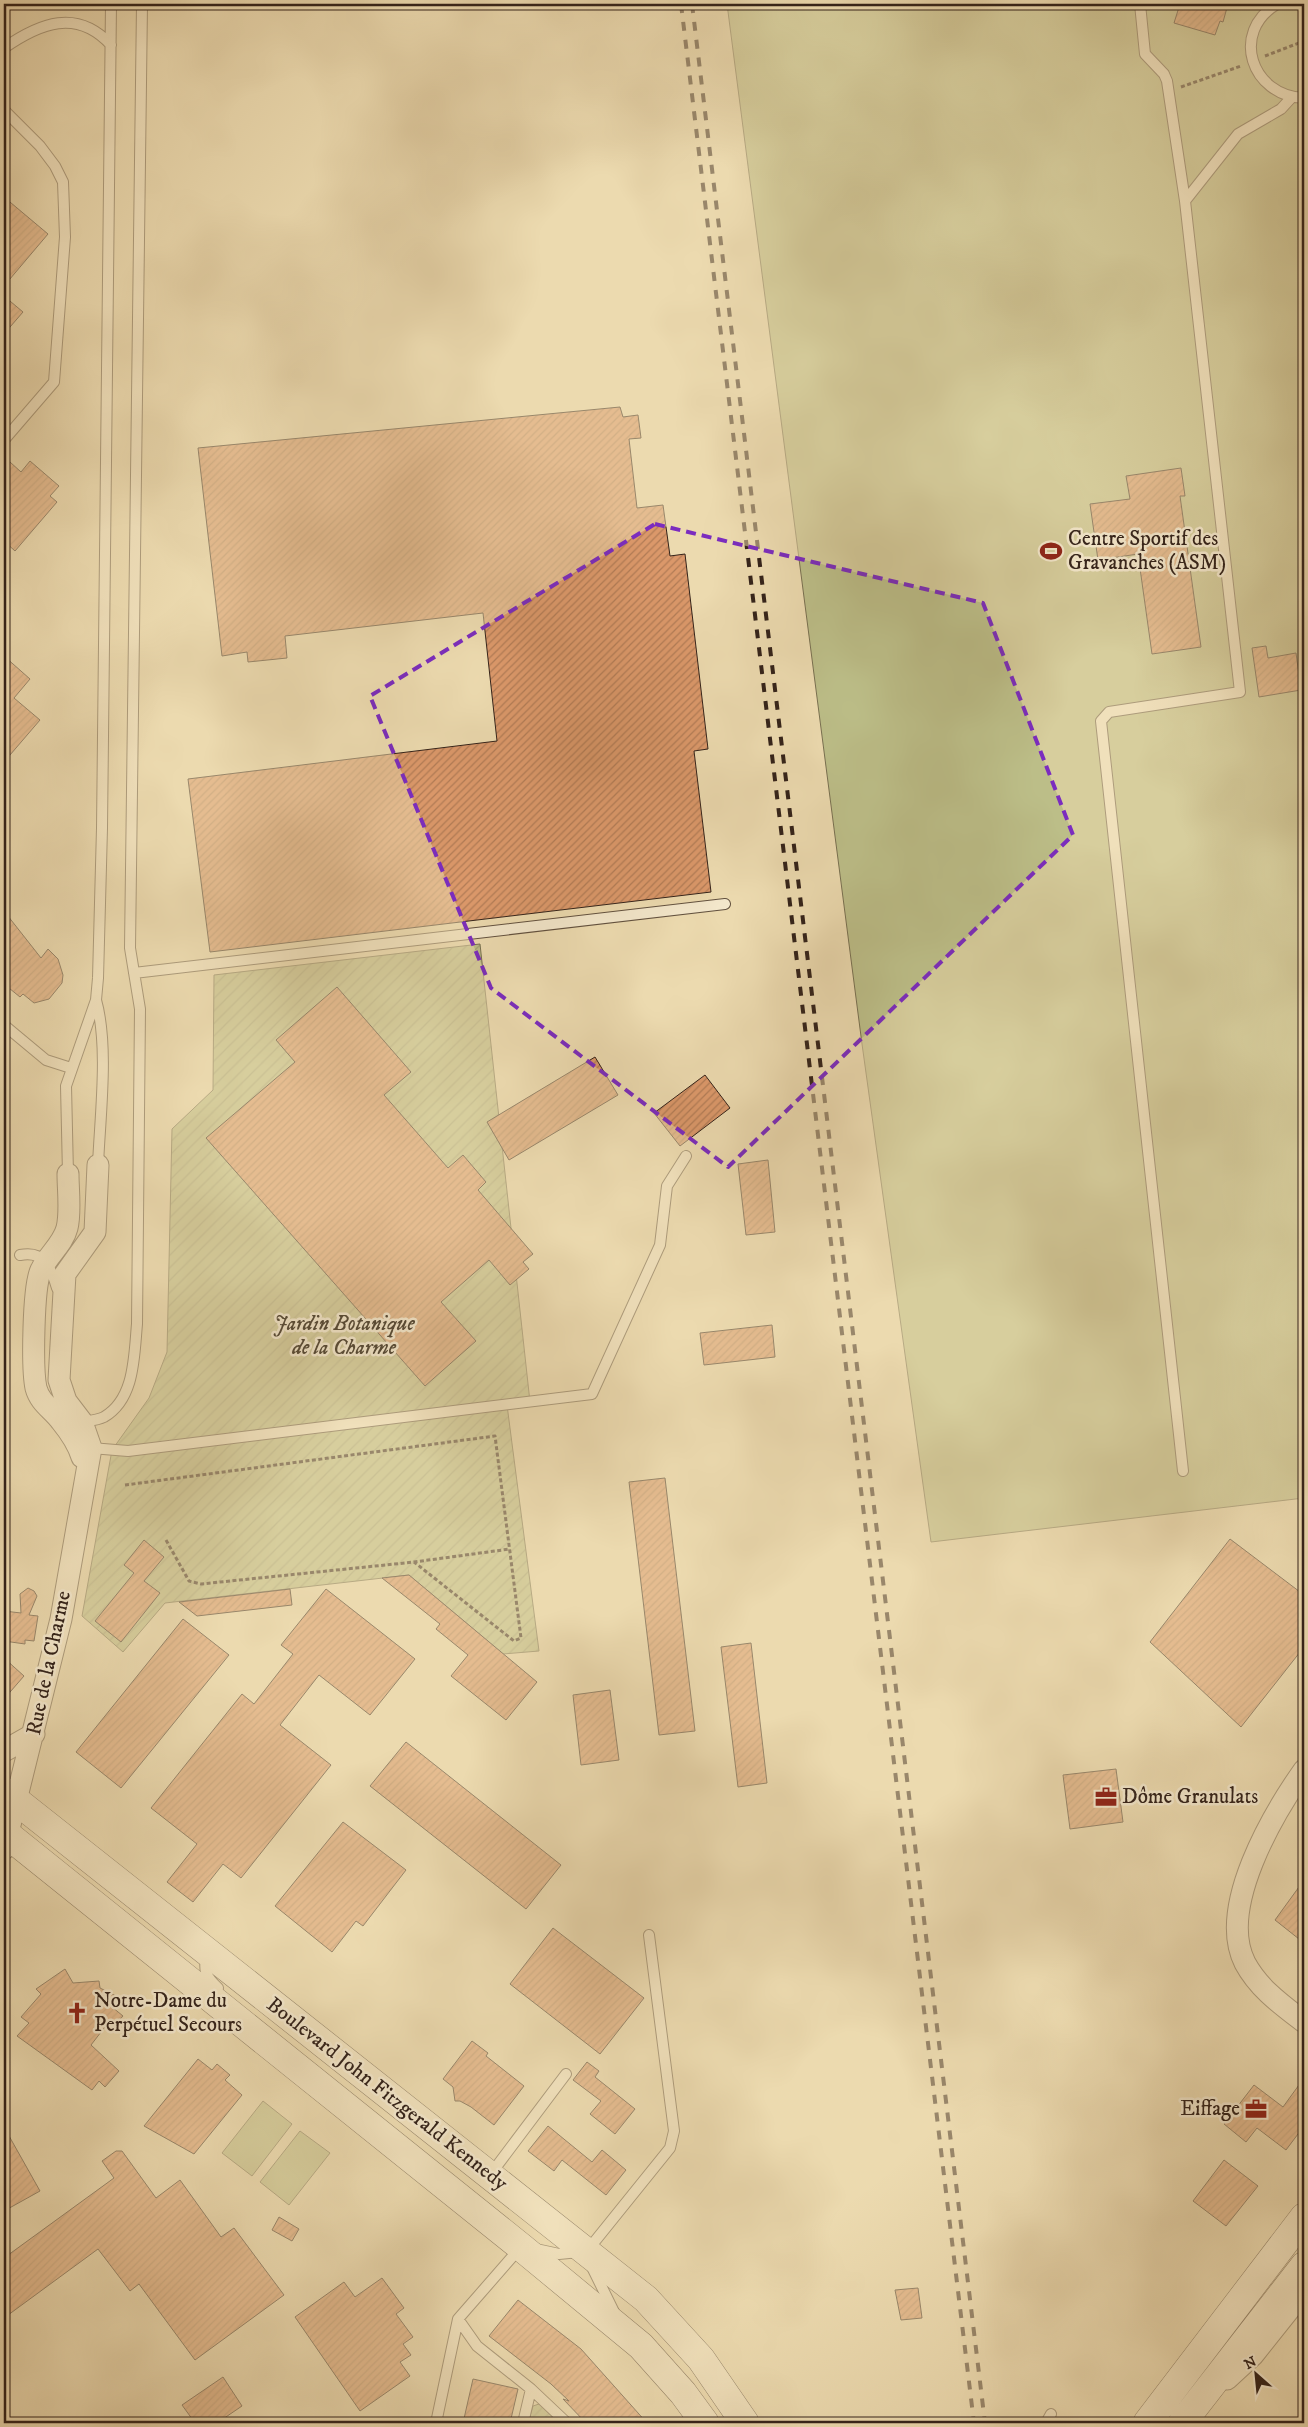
<svg xmlns="http://www.w3.org/2000/svg" width="1308" height="2427" viewBox="0 0 1308 2427" font-family="'IM FELL DW Pica',serif">
<defs>
<pattern id="garden-furrows" width="10" height="10" patternUnits="userSpaceOnUse" patternTransform="scale(1.25)"><rect width="10" height="10" fill="#bcbe88"/><path d="M-1 1l2-2M0 10L10 0M9 11l2-2" fill="none" stroke="#a2a375"/></pattern>
<pattern id="building-hatch" width="6" height="6" patternUnits="userSpaceOnUse" patternTransform="scale(1.25)"><rect width="6" height="6" fill="#db986a"/><path d="M-1 1l2-2M0 6l6-6M5 7l2-2" fill="none" stroke="#b27c56"/></pattern>
</defs>
<rect width="100%" height="100%" fill="#ecdaaf"/>
<filter id="stains"><feTurbulence type="fractalNoise" baseFrequency=".004" numOctaves="4"/><feColorMatrix values="0 0 0 0 .2 0 0 0 0 .09 0 0 0 0 .02 0 0 0 .5 -.17"/></filter>
<radialGradient id="worn" r=".72"><stop offset=".6" stop-color="#630" stop-opacity="0"/><stop offset="1" stop-color="#630" stop-opacity=".3"/></radialGradient>
<!-- garden -->
<path fill="url(#garden-furrows)" stroke="#787051" d="M 480,944 L 530,1402 L 507,1405 L 539,1651 L 503,1654 L 409,1575 L 165,1603 L 123,1652 L 82,1616 L 112,1450 L 149,1398 L 167,1352 L 172,1129 L 213,1090 L 214,975 Z
M 539,2404 L 541,2405 L 561,2423 L 528,2423 L 533,2406 Z"/>
<!-- pitch -->
<path fill="#bcbe88" stroke="#787051" d="M 727,4 L 1304,4 L 1304,1498 L 931,1542 L 862,1044 Z
M 263,2101 L 292,2124 L 252,2176 L 222,2153 Z
M 300,2131 L 330,2153 L 289,2205 L 260,2182 Z"/>
<!-- building -->
<path fill="url(#building-hatch)" stroke="#34231a" d="M 1180,4 L 1228,4 L 1223,22 L 1220,21 L 1215,35 L 1174,23 Z
M 4,197 L 48,234 L 4,286 Z
M 4,296 L 23,312 L 4,334 Z
M 620,407 L 623,417 L 638,415 L 641,438 L 629,439 L 637,508 L 663,505 L 670,556 L 685,554 L 708,749 L 694,751 L 711,892 L 210,952 L 188,779 L 497,741 L 483,613 L 285,636 L 287,658 L 248,662 L 247,652 L 222,656 L 198,448 Z
M 30,461 L 59,486 L 50,496 L 57,502 L 15,551 L 4,541 L 4,470 L 10,462 L 21,472 Z
M 1181,468 L 1185,496 L 1180,496 L 1201,647 L 1152,654 L 1138,554 L 1098,560 L 1090,504 L 1130,499 L 1126,476 Z
M 1266,646 L 1268,658 L 1296,653 L 1301,690 L 1259,697 L 1252,648 Z
M 4,656 L 30,679 L 14,698 L 40,720 L 4,762 Z
M 4,911 L 41,958 L 48,949 L 58,959 L 63,975 L 62,983 L 49,999 L 34,1003 L 23,994 L 20,997 L 4,984 Z
M 337,987 L 411,1072 L 384,1095 L 448,1168 L 463,1155 L 486,1182 L 478,1190 L 533,1254 L 523,1262 L 529,1269 L 510,1285 L 489,1260 L 441,1302 L 476,1341 L 425,1386 L 206,1138 L 295,1062 L 276,1040 Z
M 595,1057 L 618,1095 L 509,1160 L 487,1122 Z
M 705,1075 L 730,1108 L 680,1146 L 654,1113 Z
M 768,1160 L 775,1232 L 746,1235 L 738,1164 Z
M 772,1325 L 775,1357 L 704,1365 L 700,1333 Z
M 665,1478 L 695,1731 L 659,1735 L 629,1482 Z
M 1230,1539 L 1304,1595 L 1304,1647 L 1241,1727 L 1150,1642 Z
M 144,1540 L 164,1557 L 144,1581 L 160,1593 L 121,1642 L 95,1621 L 134,1573 L 124,1565 Z
M 409,1575 L 537,1682 L 506,1720 L 451,1676 L 468,1655 L 436,1629 L 440,1624 L 382,1578 Z
M 28,1588 L 34,1591 L 37,1596 L 29,1615 L 38,1616 L 34,1641 L 25,1640 L 25,1644 L 4,1641 L 4,1611 L 21,1613 L 20,1594 Z
M 290,1589 L 292,1605 L 197,1616 L 179,1602 Z
M 326,1589 L 415,1659 L 370,1715 L 319,1675 L 280,1725 L 331,1765 L 241,1878 L 223,1864 L 193,1902 L 167,1882 L 197,1844 L 151,1808 L 242,1694 L 254,1704 L 293,1654 L 281,1645 Z
M 183,1619 L 229,1655 L 121,1788 L 76,1752 Z
M 751,1643 L 767,1783 L 738,1787 L 721,1647 Z
M 4,1658 L 24,1676 L 4,1699 Z
M 610,1690 L 619,1760 L 581,1765 L 573,1695 Z
M 406,1742 L 561,1865 L 526,1909 L 370,1786 Z
M 1116,1769 L 1123,1822 L 1070,1829 L 1063,1775 Z
M 343,1822 L 406,1870 L 363,1926 L 356,1921 L 332,1952 L 275,1906 Z
M 1304,1880 L 1304,1943 L 1275,1920 Z
M 553,1928 L 644,1998 L 600,2054 L 510,1984 Z
M 65,1969 L 73,1983 L 99,1981 L 100,1988 L 120,1998 L 112,2007 L 123,2016 L 113,2027 L 108,2023 L 91,2045 L 119,2071 L 105,2087 L 99,2081 L 92,2090 L 17,2036 L 29,2023 L 21,2017 L 41,1994 L 36,1989 Z
M 472,2041 L 488,2053 L 486,2056 L 524,2086 L 494,2125 L 471,2107 L 460,2101 L 455,2101 L 453,2087 L 443,2079 Z
M 198,2059 L 212,2070 L 217,2064 L 230,2075 L 225,2080 L 242,2095 L 194,2154 L 144,2126 Z
M 587,2062 L 599,2071 L 595,2077 L 635,2109 L 615,2134 L 590,2114 L 601,2101 L 573,2080 Z
M 1304,2078 L 1304,2126 L 1286,2150 L 1257,2128 L 1246,2142 L 1224,2124 L 1254,2085 L 1283,2107 Z
M 548,2126 L 592,2162 L 602,2150 L 626,2170 L 606,2195 L 562,2160 L 554,2171 L 528,2151 Z
M 4,2127 L 40,2191 L 4,2211 Z
M 116,2151 L 122,2151 L 156,2198 L 180,2180 L 221,2237 L 234,2228 L 284,2295 L 195,2360 L 139,2284 L 130,2291 L 98,2249 L 4,2318 L 4,2258 L 114,2178 L 102,2161 Z
M 1224,2160 L 1258,2186 L 1226,2226 L 1193,2201 Z
M 279,2217 L 299,2229 L 292,2241 L 272,2230 Z
M 382,2278 L 404,2308 L 396,2314 L 413,2337 L 403,2344 L 411,2355 L 400,2362 L 410,2376 L 360,2411 L 295,2317 L 344,2282 L 355,2297 Z
M 918,2288 L 922,2318 L 901,2320 L 895,2290 Z
M 518,2300 L 581,2349 L 647,2423 L 586,2423 L 563,2399 L 569,2401 L 551,2384 L 489,2336 Z
M 223,2377 L 242,2406 L 217,2423 L 195,2423 L 182,2405 Z
M 473,2379 L 518,2389 L 510,2423 L 463,2423 Z"/>
<g fill="none" stroke-linecap="round" stroke-linejoin="round">
<!-- lane casing -->
<g stroke="#62513f" stroke-width="12">
<path id="lane" d="M 1140,4 L 1145,54 L 1164,74 L 1167,81 L 1185,201 L 1240,692 L 1109,712 L 1101,721 L 1183,1471
M 1277,4 C 1230,32 1251,96 1304,98
M 4,48 C 40,23 77,8 111,45
M 4,110 L 40,146 L 55,166 L 63,182 L 65,237 L 54,382 L 4,440
M 1185,201 L 1238,134 L 1281,109 L 1292,97
M 134,973 L 725,904
M 96,1000 C 109,1046 100,1116 98,1165
M 4,1025 L 46,1060 L 71,1068
M 68,1174 L 66,1086 L 96,1000 L 98,978 L 102,828 L 111,4
M 20,1255 C 45,1250 51,1268 57,1288
M 82,1422 C 88,1421 98,1420 104,1417 C 135,1399 134,1356 137,1324 L 140,1009 L 130,948 L 142,4
M 91,1448 L 128,1451 L 592,1394 L 660,1245 L 667,1186 L 686,1156
M 207,1953 C 203,1970 205,1976 218,1988
M 490,2175 L 566,2074
M 536,2249 L 559,2254 L 579,2252
M 587,2251 L 670,2148 L 674,2131 L 649,1935
M 591,2265 L 614,2312
M 458,2319 L 477,2346 L 531,2389 L 567,2423
M 436,2423 L 458,2319 L 520,2248
M 523,2423 L 531,2389
M 1046,2423 L 1051,2414"/>
</g>
<!-- street casing -->
<g stroke="#62513f" stroke-width="23">
<path id="street" d="M 68,1174 C 68,1191 71,1212 67,1228 C 63,1244 48,1255 41,1270 C 33,1286 32,1369 36,1388 C 40,1403 52,1409 61,1421 C 70,1432 78,1444 82,1457
M 4,1751 L 34,1734
M 1304,1770 C 1273,1814 1217,1908 1245,1963 C 1259,1989 1282,2005 1304,2022
M 4,1849 L 61,1619 L 91,1448 L 82,1422 L 66,1401 L 59,1380 L 65,1274 L 95,1232 L 98,1165
M 1227,2379 L 1253,2355 L 1304,2291"/>
</g>
<!-- secondary casing -->
<g stroke="#34231a" stroke-width="29">
<path id="secondary" d="M 4,1791 L 646,2299 L 701,2359 L 745,2423
M 4,1832 L 521,2247 L 641,2346 L 683,2393 L 705,2423
M 1147,2423 L 1304,2217
M 1182,2423 L 1304,2266"/>
</g>
<!-- path -->
<path stroke="#34231a" stroke-width="3" stroke-dasharray="4 2.5" stroke-linecap="butt" d="M 1297,4 L 1304,24
M 1265,56 L 1304,41
M 1181,87 L 1241,66
M 125,1485 L 495,1436 L 521,1638 L 514,1641 L 414,1562
M 166,1540 L 189,1581 L 201,1584 L 414,1562 L 510,1549"/>
<!-- lane -->
<use href="#lane" stroke="#f3e7cb" stroke-width="10"/>
<!-- street -->
<use href="#street" stroke="#f3e7cb" stroke-width="21"/>
<!-- secondary -->
<use href="#secondary" stroke="#f3e7cb" stroke-width="28"/>
<!-- rail -->
<path stroke="#34231a" stroke-width="4" stroke-dasharray="9 9" stroke-linecap="butt" d="M 681,4 L 974,2423
M 692,4 L 985,2423"/>
</g>
<!-- marked area -->
<path d="M0 0H1308V2427H0ZM 655,524 L 983,603 L 1073,835 L 728,1167 L 491,988 L 370,696 Z" fill="#ecdaaf" fill-opacity=".55" fill-rule="evenodd"/>
<path fill="none" stroke="#7b2cbf" stroke-width="4" stroke-dasharray="10 6" stroke-linejoin="round" d="M 655,524 L 983,603 L 1073,835 L 728,1167 L 491,988 L 370,696 Z"/>
<!-- icons -->
<defs>
<g id="stadium-bare" transform="scale(1.725)"><path d="M0-5a6.5 5 0 1 0 0 10a6.5 5 0 1 0 0-10ZM-3.5-1.8h7v3.6h-7Z" fill="#8f2418" stroke="#f3e7cb" stroke-width="2.5" paint-order="stroke"/></g>
<g id="office-bare" transform="scale(1.725)"><path d="M-6-3h4V-5.5h4V-3h4V5H-6ZM-1-4.5V-3h2v-1.5ZM-6 0V1H6V0Z" fill="#8f2418" stroke="#f3e7cb" stroke-width="2.5" paint-order="stroke"/></g>
<g id="church-bare" transform="scale(1.725)"><path d="M-1.2-6h2.4v3.5h3.3v2.4h-3.3V6h-2.4V-.1h-3.3v-2.4h3.3Z" fill="#8f2418" stroke="#f3e7cb" stroke-width="2.5" paint-order="stroke"/></g>
</defs>
<g fill-rule="evenodd">
<use href="#stadium-bare" x="1051" y="551"/>
<use href="#office-bare" x="1106" y="1797"/>
<use href="#church-bare" x="77" y="2013"/>
<use href="#office-bare" x="1256" y="2109"/>
</g>
<g text-anchor="middle" dominant-baseline="central" stroke-width="5" stroke-linejoin="round" paint-order="stroke">
<!-- poi labels -->
<g font-size="21" fill="#34231a" stroke="#f3e7cb" text-anchor="start">
<text x="1068" y="539">Centre Sportif des<tspan x="1068" dy="24">Gravanches (ASM)</tspan></text>
<text x="1122" y="1797">Dôme Granulats</text>
<text x="94" y="2001">Notre-Dame du<tspan x="94" dy="24">Perpétuel Secours</tspan></text>
<text x="1240" y="2109" text-anchor="end">Eiffage</text>
</g>
<!-- park labels -->
<g font-size="21" font-style="italic" fill="#564a36" stroke="#f3e7cb">
<text x="344" y="1324">Jardin Botanique<tspan x="344" dy="24">de la Charme</tspan></text>
</g>
<!-- street labels -->
<g font-size="21" fill="#34231a" stroke="#f3e7cb">
<text transform="translate(49 1663) rotate(-78)">Rue de la Charme</text>
<text transform="translate(387 2094) rotate(38)">Boulevard John Fitzgerald Kennedy</text>
</g>
</g>
<!-- margin -->
<rect width="1308" height="2427" fill="none" stroke="#ecdaaf" stroke-width="20"/>
<rect x="5" y="5" width="1298" height="2417" fill="none" stroke="#34231a" stroke-width="2.5"/>
<rect x="10" y="10" width="1288" height="2407" fill="none" stroke="#34231a"/>
<!-- north arrow -->
<g transform="translate(1256 2374) rotate(333)" stroke="#f3e7cb" stroke-width="4" paint-order="stroke">
<path d="M0-4L9 19L0 12L-9 19Z" fill="#34231a"/>
<text y="-8" font-size="14" font-weight="bold" text-anchor="middle" fill="#34231a">N</text>
</g>
<rect width="100%" height="100%" filter="url(#stains)"/>
<rect width="100%" height="100%" fill="url(#worn)"/>
</svg>
